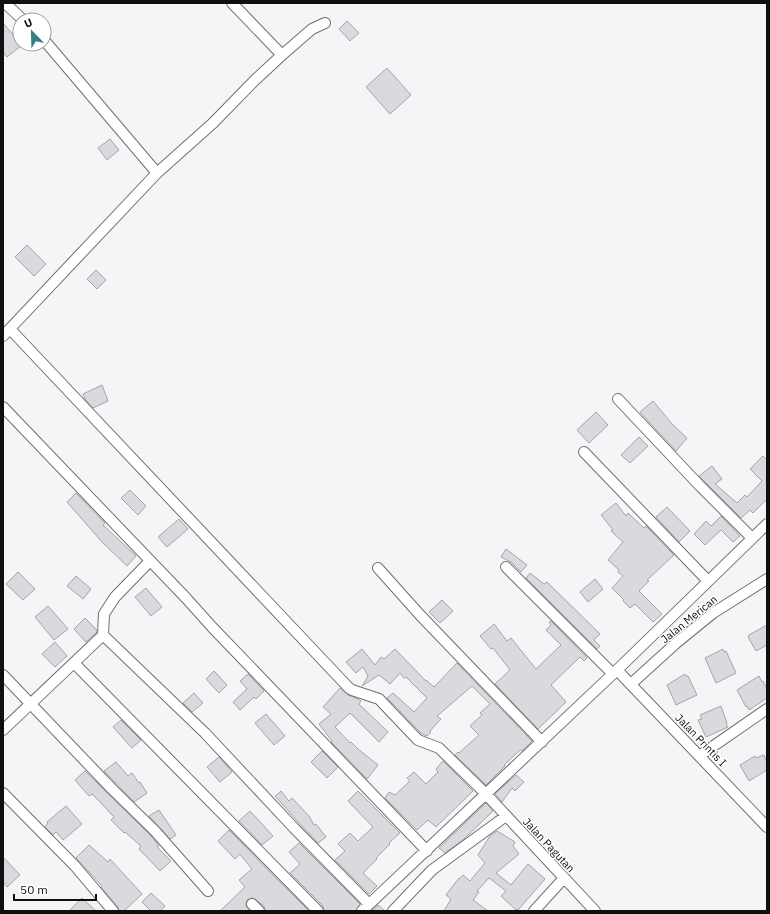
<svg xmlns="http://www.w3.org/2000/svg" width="770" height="914" viewBox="0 0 770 914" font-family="'IBM Plex Sans',sans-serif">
<rect width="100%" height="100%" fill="#f3f5f7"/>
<!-- building -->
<path fill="#d8dadd" stroke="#a3a5a7" d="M 347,21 L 359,33 L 350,41 L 339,29 Z
M 3,23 L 22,45 L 7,57 L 3,52 Z
M 387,68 L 411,95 L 390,114 L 366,87 Z
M 110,139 L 119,150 L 107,160 L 98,148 Z
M 27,245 L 46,264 L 34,276 L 15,257 Z
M 96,270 L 106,280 L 97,289 L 87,279 Z
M 102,385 L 108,401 L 93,408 L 85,399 L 83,394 Z
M 653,401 L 673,425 L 687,438 L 676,451 L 640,412 Z
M 596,412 L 608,425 L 589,443 L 577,430 Z
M 639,437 L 648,446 L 630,463 L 621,455 Z
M 763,456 L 767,460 L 767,499 L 753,513 L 750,510 L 741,518 L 699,476 L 712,466 L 722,479 L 715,484 L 737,503 L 745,495 L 747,497 L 762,481 L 750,469 Z
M 130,490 L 146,506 L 138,515 L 121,498 Z
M 76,493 L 105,523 L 103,525 L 136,556 L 127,566 L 102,542 L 67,502 Z
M 616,503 L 626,516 L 628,513 L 644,528 L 646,526 L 674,555 L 647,580 L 649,581 L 639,591 L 662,614 L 653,622 L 635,604 L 630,608 L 623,601 L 624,600 L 612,588 L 623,576 L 618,572 L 619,570 L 608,560 L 623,542 L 611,531 L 613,530 L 601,515 Z
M 667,507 L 690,531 L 679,542 L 656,517 Z
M 721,516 L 740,536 L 733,542 L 721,530 L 705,545 L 694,534 L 706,521 L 711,526 Z
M 179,519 L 188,529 L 167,547 L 158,537 Z
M 506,549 L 527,565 L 521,572 L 511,562 L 501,557 Z
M 18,572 L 35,589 L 23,600 L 6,584 Z
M 530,573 L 544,584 L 547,582 L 600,634 L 594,640 L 600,646 L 597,649 L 526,578 Z
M 76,576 L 91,589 L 83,599 L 67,586 Z
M 595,579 L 603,589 L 588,602 L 580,592 Z
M 146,588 L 162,607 L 151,616 L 135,597 Z
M 442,600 L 453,611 L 440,623 L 429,612 Z
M 48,606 L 68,629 L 54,640 L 35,617 Z
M 85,618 L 97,630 L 97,632 L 86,642 L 74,629 Z
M 551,621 L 587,658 L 584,661 L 580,657 L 551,685 L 566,702 L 538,729 L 495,684 L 510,670 L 493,648 L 491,649 L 480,636 L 494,624 L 507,641 L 511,638 L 536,669 L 561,645 L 546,630 L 551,625 L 549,622 Z
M 767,625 L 767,645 L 756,651 L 748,637 L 749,635 Z
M 55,642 L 67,656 L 55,667 L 42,654 Z
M 362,649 L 375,665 L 381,657 L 384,659 L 395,649 L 426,681 L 426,680 L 434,687 L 457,663 L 532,741 L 522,751 L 520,750 L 504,765 L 505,766 L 486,785 L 455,755 L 458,752 L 459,753 L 479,735 L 470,726 L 482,715 L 480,713 L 490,704 L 472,686 L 437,716 L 441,719 L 430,731 L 431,732 L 427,736 L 422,734 L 387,698 L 393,693 L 414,712 L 427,698 L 406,677 L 404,678 L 400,673 L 390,684 L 379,675 L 362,686 L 368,676 L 363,667 L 356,673 L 346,662 Z
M 723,649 L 724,652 L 726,651 L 736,673 L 716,683 L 705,658 Z
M 214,671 L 227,685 L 219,693 L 206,679 Z
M 248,674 L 264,691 L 256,699 L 254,697 L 240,710 L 233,702 L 247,689 L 240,681 Z
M 685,674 L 686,676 L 688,676 L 697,695 L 676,705 L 667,685 Z
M 759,676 L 762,682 L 763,681 L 767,689 L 767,698 L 749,710 L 747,706 L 746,707 L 737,690 Z
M 340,688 L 348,695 L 358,699 L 361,701 L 359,704 L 388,732 L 379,742 L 350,713 L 335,727 L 350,743 L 351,742 L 358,749 L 378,765 L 367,779 L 331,742 L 332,741 L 319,724 L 331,714 L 323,707 Z
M 194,693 L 203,703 L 192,712 L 183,703 Z
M 721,706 L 727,723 L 726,724 L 728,727 L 706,737 L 698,720 L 702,719 L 700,715 Z
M 266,714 L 285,736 L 274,745 L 255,723 Z
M 121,720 L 141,740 L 132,748 L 113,727 Z
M 322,751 L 338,767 L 327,778 L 311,762 Z
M 764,755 L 767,763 L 767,770 L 749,781 L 740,765 L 755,756 L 756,758 Z
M 219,757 L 232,772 L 220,782 L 207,767 Z
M 443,761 L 473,791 L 436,827 L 428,820 L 417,830 L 385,798 L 389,792 L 395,795 L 410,781 L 407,778 L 414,772 L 426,784 L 438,772 L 436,769 Z
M 116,762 L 128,776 L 132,773 L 139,783 L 140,782 L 147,793 L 134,802 L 117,784 L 104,771 Z
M 85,771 L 150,835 L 159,846 L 157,847 L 171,861 L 160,871 L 139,849 L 141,846 L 125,832 L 124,833 L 111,820 L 114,817 L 100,802 L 92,794 L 89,796 L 75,780 Z
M 516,775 L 524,782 L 515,791 L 512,788 L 502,802 L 495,794 Z
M 281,791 L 289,801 L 292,798 L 309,816 L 314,825 L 316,824 L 326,837 L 318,843 L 299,823 L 275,796 Z
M 358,791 L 400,833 L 389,843 L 390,844 L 376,858 L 377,859 L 363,873 L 377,886 L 369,894 L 335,860 L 345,851 L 338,844 L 350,833 L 358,841 L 373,827 L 348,801 Z
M 486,803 L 493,811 L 464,839 L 445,853 L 439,848 Z
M 66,806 L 82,824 L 63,840 L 56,832 L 53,835 L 45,827 L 48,823 L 47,822 Z
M 159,810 L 176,835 L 170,839 L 149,816 Z
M 250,811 L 273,836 L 262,845 L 239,821 Z
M 229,830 L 273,875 L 309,911 L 265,911 L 264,906 L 253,898 L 248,899 L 246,903 L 246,906 L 250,911 L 220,911 L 245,887 L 239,880 L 252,869 L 240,854 L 235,859 L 218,841 Z
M 497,831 L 515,842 L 513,846 L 519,854 L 496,873 L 511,885 L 528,864 L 545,879 L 518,910 L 517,909 L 516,910 L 501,896 L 506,891 L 489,878 L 477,891 L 479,892 L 473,900 L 488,911 L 444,911 L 451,899 L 446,895 L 459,878 L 460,878 L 463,875 L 470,881 L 485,863 L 478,855 L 490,836 Z
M 299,843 L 360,904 L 356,911 L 324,911 L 323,906 L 290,873 L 300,864 L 289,852 Z
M 89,845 L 108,862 L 110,859 L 142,894 L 124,911 L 119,911 L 118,907 L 101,887 L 102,886 L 76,858 Z
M 3,857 L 20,875 L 7,887 L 3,882 Z
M 151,893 L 165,906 L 160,911 L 151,911 L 142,902 Z
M 82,898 L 96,911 L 69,911 Z
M 378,905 L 385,911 L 371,911 Z"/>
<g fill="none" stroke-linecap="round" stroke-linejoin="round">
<!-- minor casing -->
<g stroke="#6e7072" stroke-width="12">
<path id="minor" d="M 5,3 L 23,20
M 232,3 L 282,55
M 44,40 L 157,173
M 10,329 L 349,688 L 352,690 L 379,699 L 418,740 L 439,748 L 486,794 L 595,911
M 3,336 L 157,173 L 213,123 L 255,80 L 282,55 L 312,29 L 325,23
M 618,399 L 700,486 L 752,538
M 3,407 L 186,598 L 212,627 L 427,851
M 584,452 L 708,581
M 506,567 L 613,674
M 378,568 L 420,615 L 542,742
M 103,635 L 205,733 L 294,828 L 369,904
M 74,663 L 318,911
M 617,670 L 767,827
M 3,675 L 112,789 L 155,831 L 208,891
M 631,684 L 675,644 L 713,613 L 767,579
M 3,730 L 103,635 L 104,614 L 115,597 L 150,561
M 699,756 L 767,709
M 3,793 L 75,866 L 113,911
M 252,904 L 259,911
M 362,911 L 617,670 L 767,524
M 393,911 L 432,870 L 506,816
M 534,911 L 564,878"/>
</g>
<!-- minor -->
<use href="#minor" stroke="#fff" stroke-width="10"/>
</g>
<g text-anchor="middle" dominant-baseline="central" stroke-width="3" stroke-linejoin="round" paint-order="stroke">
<!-- street labels -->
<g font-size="11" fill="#0e0f0f" stroke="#fff">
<text transform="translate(689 619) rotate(-39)">Jalan Merican</text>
<text transform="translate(701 740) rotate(46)">Jalan Printis I</text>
<text transform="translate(549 845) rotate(47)">Jalan Pagutan</text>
</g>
</g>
<!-- border -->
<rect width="770" height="914" fill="none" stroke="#0e0f0f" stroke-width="8"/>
<!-- north arrow -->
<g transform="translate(32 32) rotate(337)"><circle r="19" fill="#ffffff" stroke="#9f9f9f"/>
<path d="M0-3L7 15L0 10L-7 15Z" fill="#388086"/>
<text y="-6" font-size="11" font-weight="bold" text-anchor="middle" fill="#0e0f0f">U</text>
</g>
<!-- scale -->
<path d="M14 894v6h82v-6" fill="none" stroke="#0e0f0f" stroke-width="2"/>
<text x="20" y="894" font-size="12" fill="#0e0f0f" stroke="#ffffff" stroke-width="3" paint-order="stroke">50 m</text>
</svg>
